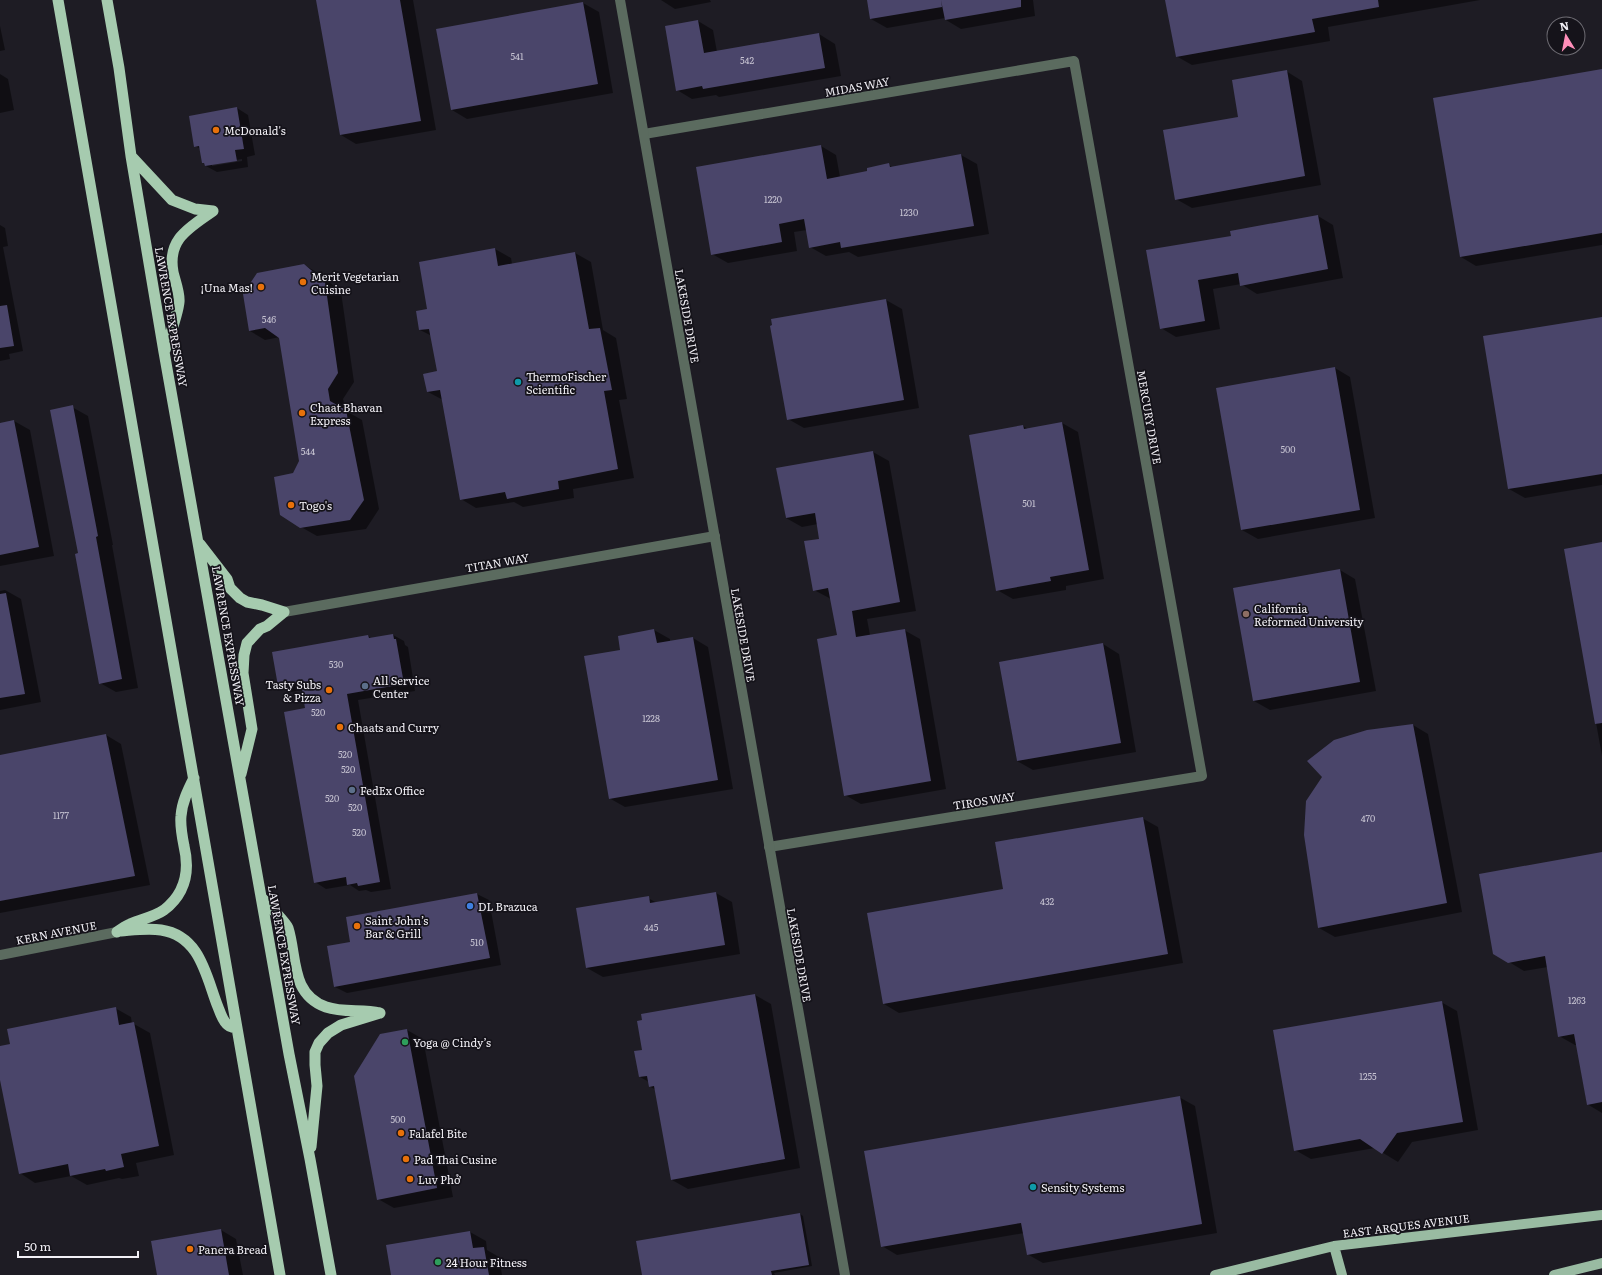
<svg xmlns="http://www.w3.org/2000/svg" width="1602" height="1275" viewBox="0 0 1602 1275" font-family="Literata,serif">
<rect width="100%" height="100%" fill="#1e1c24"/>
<!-- shadow -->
<path fill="#0007" fill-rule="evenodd" d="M 317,0 L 413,0 L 436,130 L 356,144 L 341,135 Z
M 661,0 L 710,0 L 711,2 L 675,9 Z
M 868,0 L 1033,0 L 1035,16 L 961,29 L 946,20 L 945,18 L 887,28 L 871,19 Z
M 1166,0 L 1480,0 L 1328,27 L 1330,41 L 1192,65 L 1176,56 Z
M 583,3 L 599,12 L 613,93 L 467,119 L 452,110 Z
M 698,21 L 713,30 L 717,52 L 819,34 L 835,44 L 841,76 L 719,97 L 716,95 L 692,99 L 677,90 Z
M 0,26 L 5,50 L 0,51 Z
M 1602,70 L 1602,245 L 1476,266 L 1461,257 Z
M 1286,71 L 1302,81 L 1321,185 L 1192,208 L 1176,199 L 1239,117 Z
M 0,74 L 8,79 L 14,110 L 0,113 Z
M 237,108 L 248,115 L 255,155 L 247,157 L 248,167 L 217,172 L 206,166 L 203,162 L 201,149 L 195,146 ZM 242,159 L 242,161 L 212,166 L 212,164 Z
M 821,146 L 836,155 L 840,177 L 869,172 L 889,165 L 894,168 L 961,155 L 977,164 L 989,234 L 858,257 L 849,252 L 826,256 L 810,247 L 807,230 L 794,232 L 797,251 L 728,263 L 712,254 Z
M 1318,216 L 1333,225 L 1343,278 L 1257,294 L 1241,284 L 1213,289 L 1220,329 L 1176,337 L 1161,328 L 1232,236 Z
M 0,225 L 5,228 L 8,246 L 3,247 L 23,351 L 9,354 L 10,359 L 0,361 Z
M 495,249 L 511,258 L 512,264 L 575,253 L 591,262 L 603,330 L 616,338 L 627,399 L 619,400 L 634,478 L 573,489 L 574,498 L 523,507 L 514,502 L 476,508 L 461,499 L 443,400 L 428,392 L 438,372 L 432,336 L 420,330 L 428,310 Z
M 304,265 L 320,274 L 341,292 L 354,382 L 343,399 L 346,411 L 362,420 L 379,509 L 366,529 L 317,536 L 301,527 L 293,474 L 300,461 L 280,337 L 265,340 L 250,331 Z
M 886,300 L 902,309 L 919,408 L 804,428 L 788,419 L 772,320 Z
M 1602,318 L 1602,485 L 1525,498 L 1509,489 Z
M 1335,368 L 1350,377 L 1375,518 L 1258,539 L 1242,530 L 1217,389 Z
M 72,407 L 88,416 L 113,545 L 112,545 L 138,688 L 116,692 L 100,683 L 79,554 Z
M 14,421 L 30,430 L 54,556 L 0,566 L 0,424 Z
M 1062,423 L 1078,432 L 1104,579 L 1066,586 L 1066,590 L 1013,599 L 997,590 L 1023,426 L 1028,429 Z
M 873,452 L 889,461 L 916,611 L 867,619 L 870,635 L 904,630 L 920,639 L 946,789 L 861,804 L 845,795 L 838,636 L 831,599 L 814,590 L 820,539 L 818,524 L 802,527 L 786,518 L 778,469 Z
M 1602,543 L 1602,756 L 1565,550 Z
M 1340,570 L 1355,579 L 1376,691 L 1270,710 L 1254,701 Z
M 5,590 L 21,599 L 41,702 L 0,710 L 0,591 Z
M 654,630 L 670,639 L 670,642 L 693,638 L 708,647 L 733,789 L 625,807 L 609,798 Z
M 393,635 L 404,641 L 405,645 L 408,647 L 415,691 L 358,700 L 391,889 L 371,892 L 366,890 L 359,891 L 350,885 L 326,889 L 315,882 L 306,709 L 303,690 L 291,692 L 279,685 L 368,636 L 371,638 Z
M 1103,644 L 1119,654 L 1136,752 L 1033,770 L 1017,761 L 1000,663 Z
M 1413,725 L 1428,734 L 1462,912 L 1335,937 L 1319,928 Z
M 106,735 L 121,744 L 150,885 L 0,913 L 0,756 Z
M 1142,818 L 1158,827 L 1183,963 L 899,1013 L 884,1004 L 1004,889 Z
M 1602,853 L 1602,1113 L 1587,1104 L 1577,1045 L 1575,1045 L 1559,1036 L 1548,967 L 1524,971 L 1494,953 Z
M 716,893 L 732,902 L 740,954 L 603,977 L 587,968 L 577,909 L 648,898 L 657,903 Z
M 477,894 L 489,900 L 501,965 L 347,993 L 335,987 L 352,943 L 347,918 Z
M 755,995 L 771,1004 L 800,1168 L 688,1189 L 672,1180 L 656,1090 L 649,1086 L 649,1082 L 640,1077 Z
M 1441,1002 L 1457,1011 L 1478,1130 L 1412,1142 L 1398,1162 L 1375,1148 L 1311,1159 L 1295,1150 Z
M 115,1008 L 131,1017 L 132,1024 L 134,1024 L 150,1033 L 174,1155 L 136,1163 L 139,1176 L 122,1179 L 119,1178 L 87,1185 L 71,1176 L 35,1183 L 20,1173 L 0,1075 L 0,1047 L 11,1044 Z
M 407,1030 L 423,1039 L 453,1197 L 394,1208 L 378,1199 Z
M 1179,1097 L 1195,1106 L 1217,1233 L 1043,1263 L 1027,1254 L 1024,1233 L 897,1255 L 882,1246 Z
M 800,1214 L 803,1216 L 812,1266 L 774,1273 L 775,1275 L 643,1275 Z
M 221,1230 L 236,1239 L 243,1275 L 158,1275 Z
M 470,1232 L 486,1241 L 487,1250 L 499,1257 L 502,1275 L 392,1275 Z"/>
<!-- building -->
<path fill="#4a456a" d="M 316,0 L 400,0 L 421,121 L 340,135 Z
M 867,0 L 941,0 L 942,7 L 870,19 Z
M 941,0 L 1021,0 L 1021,7 L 945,20 Z
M 1165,0 L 1378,0 L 1379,7 L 1312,19 L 1315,32 L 1176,57 Z
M 583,2 L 598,84 L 451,110 L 436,29 Z
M 698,20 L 704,53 L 819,33 L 825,68 L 703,89 L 702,86 L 676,91 L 665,26 Z
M 1602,69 L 1602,233 L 1460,257 L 1433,98 Z
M 1287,70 L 1305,176 L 1175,200 L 1163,130 L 1238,117 L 1232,80 Z
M 237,107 L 244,149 L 235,150 L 237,161 L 205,166 L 204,163 L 202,163 L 199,146 L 194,147 L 189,116 Z
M 821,145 L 827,179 L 867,171 L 867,168 L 889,163 L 890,167 L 961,154 L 974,226 L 841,248 L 840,242 L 809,248 L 804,219 L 779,224 L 782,242 L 711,255 L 696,167 Z
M 1318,215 L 1328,269 L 1240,286 L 1238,273 L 1198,280 L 1205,321 L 1160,329 L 1146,250 L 1231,236 L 1230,231 Z
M 495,248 L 498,266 L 575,252 L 589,329 L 600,328 L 612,390 L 604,391 L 618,469 L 558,481 L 559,489 L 507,499 L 505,492 L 460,500 L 440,390 L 427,392 L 423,374 L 437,371 L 429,329 L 419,330 L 416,311 L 427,309 L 419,262 Z
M 304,264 L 325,282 L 338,373 L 328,389 L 330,401 L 346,410 L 364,500 L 350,520 L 300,528 L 280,515 L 274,477 L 293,473 L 299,461 L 279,338 L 265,328 L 249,331 L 243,294 L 257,273 Z
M 886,299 L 904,400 L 787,420 L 770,326 L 772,325 L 771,319 Z
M 7,305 L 14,346 L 0,348 L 0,306 Z
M 1602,317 L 1602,474 L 1508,489 L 1483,336 Z
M 1335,367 L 1360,510 L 1241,530 L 1216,388 Z
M 73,405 L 98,536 L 96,537 L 122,679 L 99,684 L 75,554 L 78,553 L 50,410 Z
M 14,420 L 39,547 L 0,555 L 0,423 Z
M 1062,422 L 1089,570 L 1050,577 L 1051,581 L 996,591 L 969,435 L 1023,425 L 1024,429 Z
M 873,451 L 900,602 L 852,611 L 856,637 L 905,629 L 931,781 L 844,796 L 817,639 L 837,635 L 828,588 L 813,591 L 804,541 L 819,539 L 815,513 L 786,518 L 776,468 Z
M 1602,542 L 1602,723 L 1595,724 L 1564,549 Z
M 1340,569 L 1360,682 L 1253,701 L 1233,588 Z
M 6,593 L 25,694 L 0,698 L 0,594 Z
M 654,629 L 657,643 L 693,637 L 718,780 L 609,799 L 584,656 L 620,650 L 618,636 Z
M 393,634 L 394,639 L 396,639 L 404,684 L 347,694 L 380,882 L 358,886 L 357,883 L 347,885 L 346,877 L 314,883 L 284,712 L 305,708 L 301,682 L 278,686 L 272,652 L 368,635 L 369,638 Z
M 1103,643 L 1121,743 L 1017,761 L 999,662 Z
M 1413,724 L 1447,903 L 1318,928 L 1304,835 L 1306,801 L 1322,777 L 1307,761 L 1334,740 L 1367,730 Z
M 106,734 L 135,876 L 0,901 L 0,755 Z
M 1143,817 L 1168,954 L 883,1004 L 867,913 L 1003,889 L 995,842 Z
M 1602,852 L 1602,1102 L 1587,1105 L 1574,1034 L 1558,1037 L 1545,956 L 1508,963 L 1493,954 L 1479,874 Z
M 716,892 L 725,945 L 586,968 L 576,908 L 649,896 L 650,903 Z
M 477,893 L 490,958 L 334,987 L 327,946 L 350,942 L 346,917 Z
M 755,994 L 785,1159 L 671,1180 L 654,1086 L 649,1087 L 647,1076 L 639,1077 L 634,1051 L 642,1050 L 637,1021 L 642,1020 L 641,1014 Z
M 1442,1001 L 1463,1122 L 1397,1133 L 1382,1154 L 1360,1139 L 1294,1151 L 1273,1030 Z
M 116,1007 L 119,1025 L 134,1022 L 159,1146 L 121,1154 L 124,1167 L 106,1171 L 105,1169 L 70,1176 L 68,1164 L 19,1174 L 0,1080 L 0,1046 L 10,1044 L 7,1029 Z
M 407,1029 L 437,1188 L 377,1200 L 354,1076 L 380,1034 Z
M 1180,1096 L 1202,1224 L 1027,1255 L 1021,1223 L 881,1247 L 864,1151 Z
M 800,1213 L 809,1265 L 771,1271 L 772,1275 L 642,1275 L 636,1241 Z
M 221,1229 L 229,1275 L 157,1275 L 151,1241 Z
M 470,1231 L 473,1248 L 484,1247 L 489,1275 L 391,1275 L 386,1245 Z"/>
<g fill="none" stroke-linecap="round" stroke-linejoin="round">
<!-- minor -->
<path stroke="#5b6b5f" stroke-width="10" d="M 644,134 L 1074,61 L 1202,776 L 769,847
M 284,612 L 715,536
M 0,955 L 117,932"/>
<!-- tertiary -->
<path stroke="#5b6b5f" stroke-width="10" d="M 620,0 L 845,1275"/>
<!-- primary -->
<path stroke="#99bba2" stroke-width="10" d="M 1334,1246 L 1342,1275
M 1215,1275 L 1334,1246 L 1602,1215
M 1554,1275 L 1602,1263"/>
<!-- trunk -->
<path stroke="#a6cbaf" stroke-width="11" d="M 58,0 L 280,1275
M 107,0 L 119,68 L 131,156 L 164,352 L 289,1054 L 310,1159 L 331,1275
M 131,156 L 172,200 L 195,209 L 213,211
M 165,350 C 169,338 178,314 179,302 C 180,293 175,281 173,272 C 167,239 189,228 213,211
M 200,544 L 227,579 L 230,588 L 240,598 L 247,602 L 262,605 L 284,612
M 241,774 L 252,729 L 243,673 L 244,655 L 247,643 L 260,629 L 267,626 L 284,612
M 262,898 C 268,905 286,922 288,928 C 297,956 290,994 326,1007 C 343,1013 362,1009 380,1013
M 121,931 C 134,930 148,928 161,930 C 201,936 206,977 218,1007 C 220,1012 223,1022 228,1025 C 230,1027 235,1028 237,1028
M 117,932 C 121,929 125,926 130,924 C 141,919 154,917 164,910 C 186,893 190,871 184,846 C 182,836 180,826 181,816 C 182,802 188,790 194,778
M 311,1147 L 317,1086 L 315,1065 L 315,1052 L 319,1043 L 328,1033 L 341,1025 L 380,1013"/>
</g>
<!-- markers -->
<g fill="#e8710a" stroke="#15131a" stroke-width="1.5">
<circle cx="216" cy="130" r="4"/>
<circle cx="303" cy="282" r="4"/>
<circle cx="261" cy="287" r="4"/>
<circle cx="302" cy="413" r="4"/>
<circle cx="291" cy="505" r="4"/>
<circle cx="329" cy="690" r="4"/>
<circle cx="340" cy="727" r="4"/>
<circle cx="357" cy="926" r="4"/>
<circle cx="401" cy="1133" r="4"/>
<circle cx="406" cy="1159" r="4"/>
<circle cx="410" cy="1179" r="4"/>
<circle cx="190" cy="1249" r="4"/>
</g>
<g fill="#0f9aa8" stroke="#15131a" stroke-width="1.5">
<circle cx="518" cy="382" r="4"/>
<circle cx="1033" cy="1187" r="4"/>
</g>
<circle fill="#8d6e63" stroke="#15131a" stroke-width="1.5" cx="1246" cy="614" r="4"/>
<g fill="#5c6f8a" stroke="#15131a" stroke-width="1.5">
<circle cx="365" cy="686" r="4"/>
<circle cx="352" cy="790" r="4"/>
</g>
<circle fill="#3f7fe0" stroke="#15131a" stroke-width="1.5" cx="470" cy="906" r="4"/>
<g fill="#2e9e5b" stroke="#15131a" stroke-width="1.5">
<circle cx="405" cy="1042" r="4"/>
<circle cx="438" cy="1262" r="4"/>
</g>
<g text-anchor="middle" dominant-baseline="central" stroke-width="3.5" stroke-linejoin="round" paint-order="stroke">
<!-- number labels -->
<g font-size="9" fill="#c8c5d3">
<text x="517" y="56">541</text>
<text x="747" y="60">542</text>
<text x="773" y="199">1220</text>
<text x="909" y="212">1230</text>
<text x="269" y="319">546</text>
<text x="1288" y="449">500</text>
<text x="308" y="451">544</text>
<text x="1029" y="503">501</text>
<text x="336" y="664">530</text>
<text x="318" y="712">520</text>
<text x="651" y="718">1228</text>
<text x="345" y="754">520</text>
<text x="348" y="769">520</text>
<text x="332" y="798">520</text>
<text x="355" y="807">520</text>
<text x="61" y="815">1177</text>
<text x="1368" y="818">470</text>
<text x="359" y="832">520</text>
<text x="1047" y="901">432</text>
<text x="651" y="927">445</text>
<text x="477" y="942">510</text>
<text x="1577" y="1000">1263</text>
<text x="1368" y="1076">1255</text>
<text x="398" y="1119">500</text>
</g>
<!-- street labels -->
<g font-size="11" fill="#f2f0f6" stroke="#15131a">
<text transform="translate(857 86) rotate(-10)">MIDAS WAY</text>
<text transform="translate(688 316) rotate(80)">LAKESIDE DRIVE</text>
<text transform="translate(172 317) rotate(80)">LAWRENCE EXPRESSWAY</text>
<text transform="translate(1150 417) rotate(80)">MERCURY DRIVE</text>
<text transform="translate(497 562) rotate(-10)">TITAN WAY</text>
<text transform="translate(744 635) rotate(80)">LAKESIDE DRIVE</text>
<text transform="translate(229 636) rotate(80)">LAWRENCE EXPRESSWAY</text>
<text transform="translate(984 800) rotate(-9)">TIROS WAY</text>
<text transform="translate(56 932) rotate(-11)">KERN AVENUE</text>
<text transform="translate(285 955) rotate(80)">LAWRENCE EXPRESSWAY</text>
<text transform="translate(800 955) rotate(80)">LAKESIDE DRIVE</text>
<text transform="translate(1406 1225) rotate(-7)">EAST ARQUES AVENUE</text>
</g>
<!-- poi labels -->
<g font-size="11" fill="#f2f0f6" stroke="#15131a" text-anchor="start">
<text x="224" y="130">McDonald's</text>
<text x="311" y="276">Merit Vegetarian<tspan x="311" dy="13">Cuisine</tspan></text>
<text x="253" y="287" text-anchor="end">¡Una Mas!</text>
<text x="526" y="376">ThermoFischer<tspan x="526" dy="13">Scientific</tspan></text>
<text x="310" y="407">Chaat Bhavan<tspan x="310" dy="13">Express</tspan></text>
<text x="299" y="505">Togo's</text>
<text x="1254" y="608">California<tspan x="1254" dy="13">Reformed University</tspan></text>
<text x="373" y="680">All Service<tspan x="373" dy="13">Center</tspan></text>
<text x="321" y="684" text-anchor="end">Tasty Subs<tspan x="321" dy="13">&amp; Pizza</tspan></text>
<text x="348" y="727">Chaats and Curry</text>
<text x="360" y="790">FedEx Office</text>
<text x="478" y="906">DL Brazuca</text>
<text x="365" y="920">Saint John’s<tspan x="365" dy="13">Bar &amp; Grill</tspan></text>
<text x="413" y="1042">Yoga @ Cindy’s</text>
<text x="409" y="1133">Falafel Bite</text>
<text x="414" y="1159">Pad Thai Cusine</text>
<text x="418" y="1179">Luv Phở</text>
<text x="1041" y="1187">Sensity Systems</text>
<text x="198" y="1249">Panera Bread</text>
<text x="446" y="1262">24 Hour Fitness</text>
</g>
</g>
<!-- north arrow -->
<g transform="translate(1566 36) rotate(350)"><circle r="19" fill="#15131a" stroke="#6d6b72"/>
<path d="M0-3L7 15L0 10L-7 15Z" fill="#ff8eb9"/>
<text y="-6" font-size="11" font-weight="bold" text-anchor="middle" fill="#f2f0f6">N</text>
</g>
<!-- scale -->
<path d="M18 1251v6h120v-6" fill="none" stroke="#f2f0f6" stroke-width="2"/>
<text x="24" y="1251" font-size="12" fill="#f2f0f6" stroke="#15131a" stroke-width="3" paint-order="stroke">50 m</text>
</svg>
